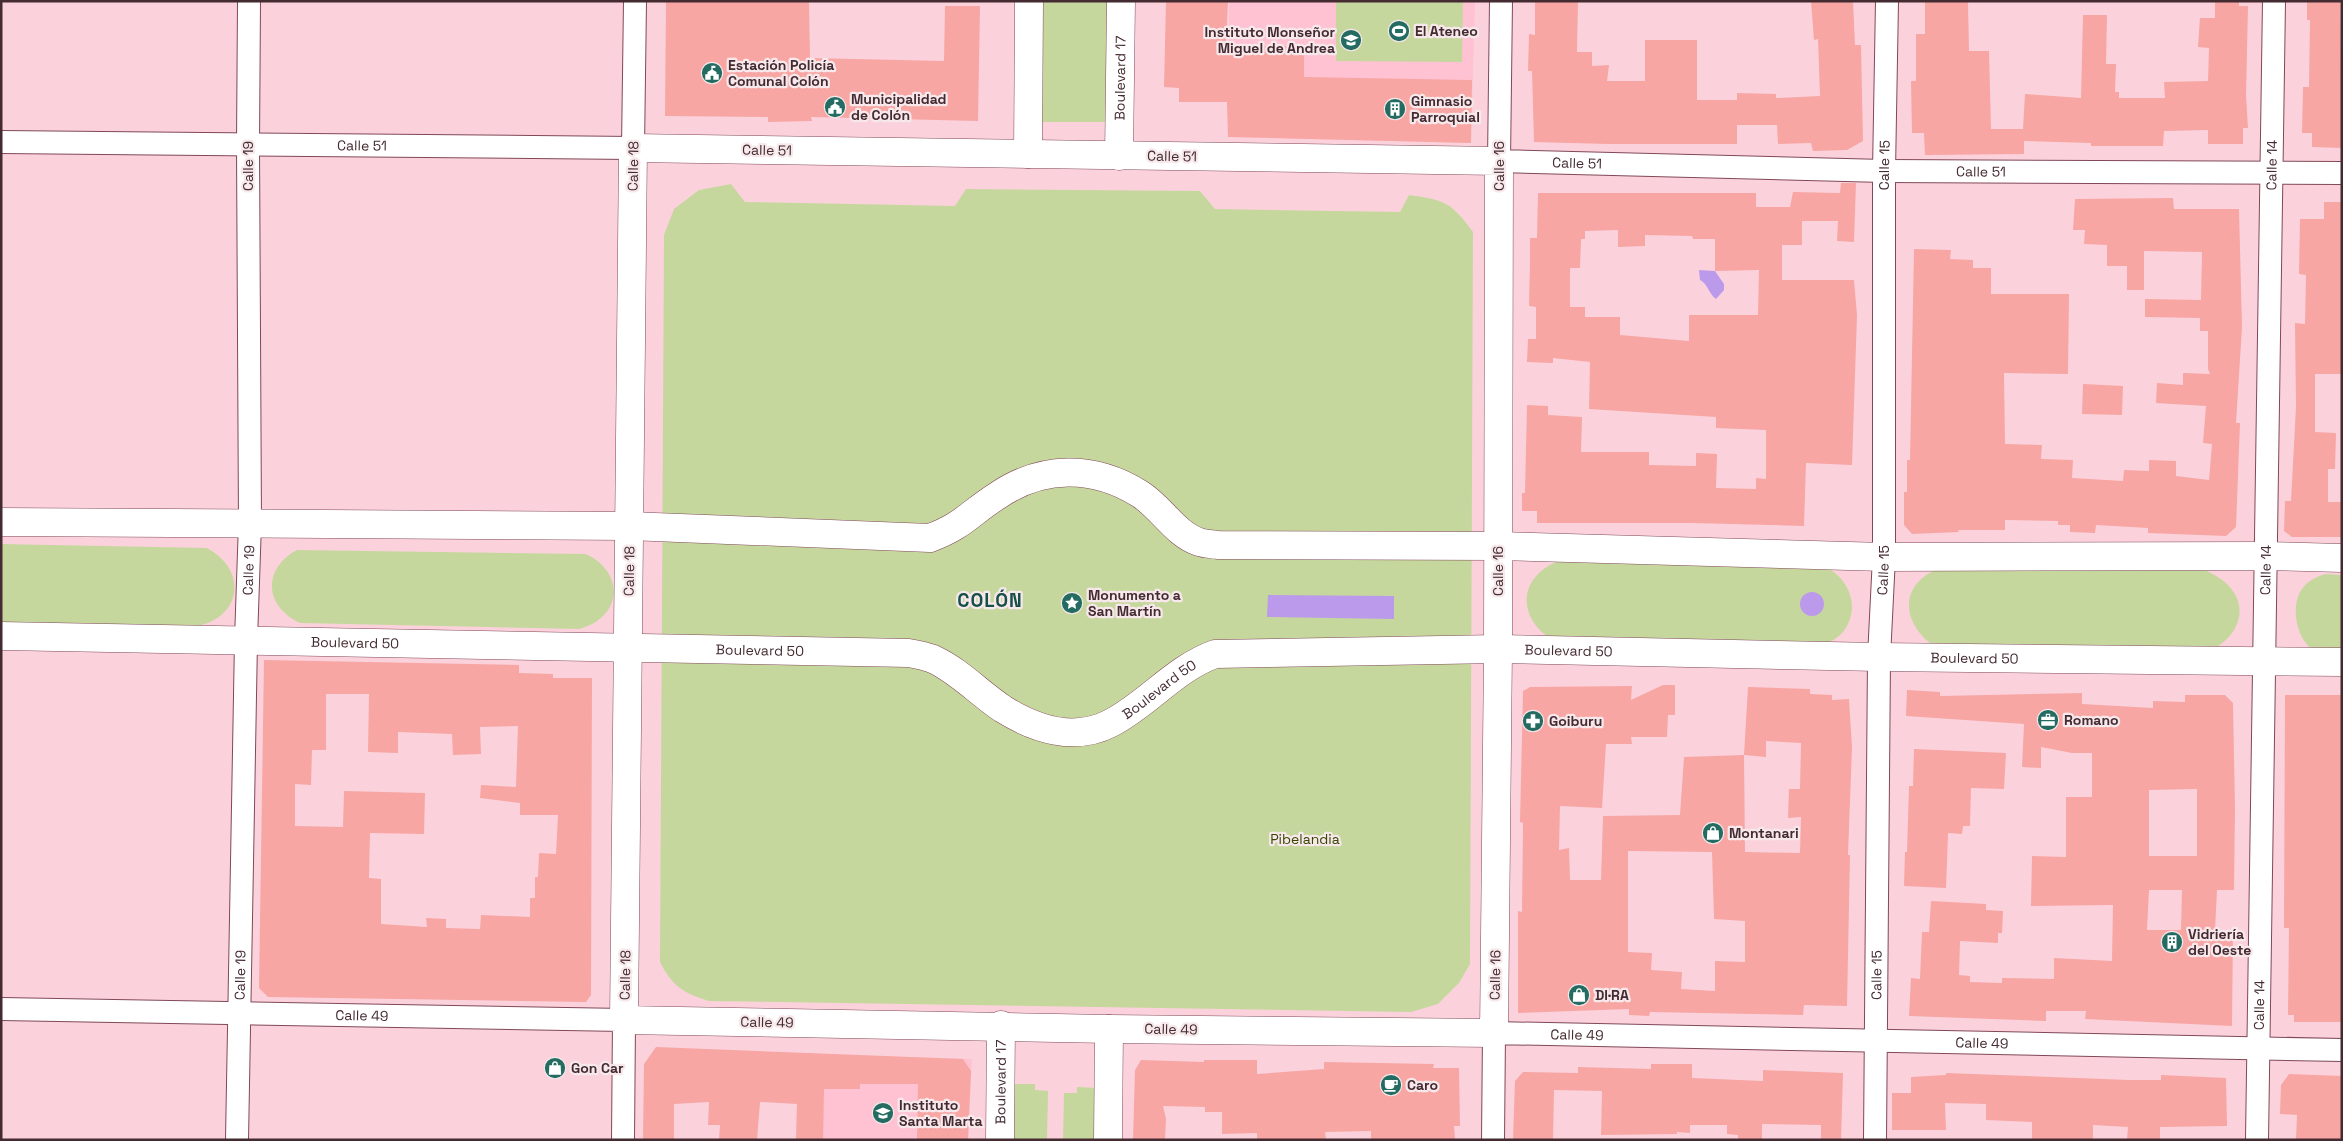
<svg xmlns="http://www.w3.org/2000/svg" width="2343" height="1141" viewBox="0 0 2343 1141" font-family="'Space Grotesk',sans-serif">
<rect width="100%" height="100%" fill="#fbd2dc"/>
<!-- built -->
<path fill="#ffc2d2" d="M 1229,1 L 1475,1 L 1471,143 L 1228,137 Z
M 798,1054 L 972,1059 L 968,1140 L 796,1140 Z"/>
<!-- green -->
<path fill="#c6d79e" d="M 1036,1 L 1118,1 L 1117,122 L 1034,122 Z
M 1336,1 L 1463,1 L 1462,62 L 1336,61 Z
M 731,184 L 745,202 L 955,206 L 966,189 L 1200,191 L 1215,209 L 1400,212 L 1409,195 C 1445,200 1451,202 1473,232 L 1470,964 L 1459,983 L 1438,1004 L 1411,1012 L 709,1001 C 683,993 672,986 660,962 L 664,235 L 674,209 L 699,190 Z
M 1,544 L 207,548 C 247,569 243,616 198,626 L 1,622 Z
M 297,550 L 586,554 C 626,573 622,618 579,629 L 300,623 C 264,606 262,569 297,550 Z
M 1559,561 L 1822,565 C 1846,575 1860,602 1847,626 C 1842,637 1829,642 1819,648 L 1556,642 C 1517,621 1516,577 1559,561 Z
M 2201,568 C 2211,573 2220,577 2228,585 C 2250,608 2238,636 2213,649 L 1939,649 C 1905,630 1895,589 1935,570 Z
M 2325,574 L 2342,575 L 2342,653 C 2334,652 2321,653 2314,650 C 2296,640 2290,605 2302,589 C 2307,581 2316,577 2325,574 Z
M 1014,1084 L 1035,1084 L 1035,1090 L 1048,1091 L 1047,1140 L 1013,1140 Z
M 1077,1087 L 1098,1088 L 1098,1140 L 1063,1140 L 1064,1093 L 1077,1093 Z"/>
<!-- water -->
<path fill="#bb9aec" d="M 1699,270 L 1715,271 L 1724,284 L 1724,290 L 1716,299 C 1708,293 1708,284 1700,280 Z
M1800 604a12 12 0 1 1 24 0a12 12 0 1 1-24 0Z
M 1268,595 L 1394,596 L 1394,619 L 1267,617 Z"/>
<!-- building -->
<path fill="#f7a6a3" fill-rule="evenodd" d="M 666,1 L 809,1 L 810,58 L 944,61 L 945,6 L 980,6 L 978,121 L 811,117 L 812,121 L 768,122 L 768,117 L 665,116 Z
M 1166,1 L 1228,1 L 1226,46 L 1304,46 L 1304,77 L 1472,80 L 1471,143 L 1228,137 L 1227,102 L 1179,102 L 1179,88 L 1164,87 Z
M 1535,1 L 1578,1 L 1577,52 L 1592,52 L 1592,66 L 1609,65 L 1607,81 L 1645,81 L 1645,40 L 1697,40 L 1697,100 L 1737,100 L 1737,93 L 1776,94 L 1776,98 L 1820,96 L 1818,39 L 1814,40 L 1811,1 L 1853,1 L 1855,45 L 1861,45 L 1863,141 L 1847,150 L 1813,151 L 1811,143 L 1778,144 L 1777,125 L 1737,125 L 1737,144 L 1608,144 L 1534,142 L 1532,71 L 1528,71 L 1529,34 L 1535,35 Z
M 1925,1 L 1968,1 L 1969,51 L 1989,51 L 1991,129 L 2023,129 L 2025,94 L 2081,98 L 2083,15 L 2107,15 L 2106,64 L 2116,64 L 2115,92 L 2119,92 L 2119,98 L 2165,98 L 2164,82 L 2208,81 L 2209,48 L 2198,47 L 2200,18 L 2215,18 L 2215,1 L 2239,1 L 2239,6 L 2248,6 L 2246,95 L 2248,128 L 2243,128 L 2243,144 L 2208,144 L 2208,130 L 2164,131 L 2163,146 L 2091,146 L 2091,143 L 2024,141 L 2024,154 L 1925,155 L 1924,133 L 1912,133 L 1911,81 L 1916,81 L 1916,34 L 1925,34 Z
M 2307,1 L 2340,1 L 2342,148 L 2312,147 L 2312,133 L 2302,133 L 2303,87 L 2309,87 L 2310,20 L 2307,20 Z
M 1841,183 L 1856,183 L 1854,242 L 1837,241 L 1838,221 L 1802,221 L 1802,245 L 1782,245 L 1782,280 L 1854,280 L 1857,315 L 1852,465 L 1806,463 L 1804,526 L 1693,523 L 1537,523 L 1537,511 L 1522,511 L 1522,493 L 1525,493 L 1527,405 L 1548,406 L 1548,415 L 1582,417 L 1581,452 L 1649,452 L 1649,465 L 1696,466 L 1696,453 L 1717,454 L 1716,488 L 1756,489 L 1756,478 L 1766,479 L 1766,430 L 1716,428 L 1716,417 L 1589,409 L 1590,362 L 1553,358 L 1553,363 L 1527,362 L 1528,339 L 1536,339 L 1536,307 L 1529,306 L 1530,260 L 1530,238 L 1537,238 L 1538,193 L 1756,193 L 1756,207 L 1790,207 L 1793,192 L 1840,193 ZM 1618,230 L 1618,247 L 1645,246 L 1645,235 L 1692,236 L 1693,239 L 1715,239 L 1715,271 L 1759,270 L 1758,315 L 1689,315 L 1689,341 L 1620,335 L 1620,317 L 1585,317 L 1585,307 L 1570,307 L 1570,268 L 1580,268 L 1581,239 L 1585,239 L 1585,231 Z
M 2173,198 L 2174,209 L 2239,209 L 2242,327 L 2236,423 L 2240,423 L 2236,527 L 2226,536 L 2148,533 L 2148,528 L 2096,525 L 2095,533 L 2070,532 L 2070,525 L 2058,525 L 2058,521 L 2005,520 L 2005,530 L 1958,530 L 1959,532 L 1912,534 L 1904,525 L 1904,492 L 1907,492 L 1907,460 L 1910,460 L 1914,249 L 1951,250 L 1950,259 L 1973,260 L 1973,268 L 1991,268 L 1991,294 L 2069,294 L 2068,374 L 2004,373 L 2005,444 L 2042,445 L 2041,459 L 2073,460 L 2072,478 L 2123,481 L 2124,470 L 2149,471 L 2149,460 L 2176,461 L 2176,476 L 2209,480 L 2212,444 L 2203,443 L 2206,406 L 2156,403 L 2157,383 L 2183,385 L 2183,373 L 2210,374 L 2208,369 L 2208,331 L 2200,331 L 2200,318 L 2145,317 L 2145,299 L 2201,300 L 2202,252 L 2144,251 L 2144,290 L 2127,290 L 2127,266 L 2107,266 L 2107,245 L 2084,244 L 2085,230 L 2073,230 L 2075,199 Z
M 2324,202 L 2342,202 L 2342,374 L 2315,374 L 2315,432 L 2336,433 L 2335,469 L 2328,469 L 2328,502 L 2342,502 L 2342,537 L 2292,537 L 2284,531 L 2285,501 L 2291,501 L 2296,407 L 2295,323 L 2305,324 L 2306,275 L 2299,274 L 2300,219 L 2324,219 Z
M 2083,384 L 2123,386 L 2122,415 L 2082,414 Z
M 264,660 L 519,665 L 519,673 L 553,674 L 553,678 L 592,678 L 591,995 L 586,1002 L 268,997 L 259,988 ZM 326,694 L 369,694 L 368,752 L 398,753 L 398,732 L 452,734 L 453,755 L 481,754 L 480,727 L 518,726 L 516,787 L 481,785 L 480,798 L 520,803 L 520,815 L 558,815 L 556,854 L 539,853 L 538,877 L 535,877 L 535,898 L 530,898 L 530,917 L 481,915 L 480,929 L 446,928 L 446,919 L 426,918 L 427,927 L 381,924 L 381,879 L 369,878 L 370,833 L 424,834 L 425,793 L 344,791 L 343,827 L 295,826 L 295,784 L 311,785 L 312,750 L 326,750 Z
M 1663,685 L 1675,685 L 1675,715 L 1668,715 L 1667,737 L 1631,737 L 1632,744 L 1606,744 L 1602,808 L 1560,806 L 1559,850 L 1569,848 L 1570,880 L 1601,880 L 1603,816 L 1680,815 L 1684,757 L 1744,755 L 1748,687 L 1810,689 L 1810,694 L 1832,695 L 1832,700 L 1849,699 L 1852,747 L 1848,855 L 1850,855 L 1847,1006 L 1804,1005 L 1803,1015 L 1650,1012 L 1649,1016 L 1629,1015 L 1629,1009 L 1518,1013 L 1518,911 L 1522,912 L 1523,823 L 1520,822 L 1523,691 L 1530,687 L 1632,686 L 1631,700 ZM 1766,741 L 1801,743 L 1800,789 L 1789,789 L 1788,818 L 1801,817 L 1800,853 L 1745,852 L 1744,755 L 1766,757 ZM 1628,851 L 1712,852 L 1714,919 L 1745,921 L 1745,962 L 1715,961 L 1715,991 L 1681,989 L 1682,972 L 1651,970 L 1652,953 L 1628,952 Z
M 1907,690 L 1940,692 L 1940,696 L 2082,693 L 2082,704 L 2153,708 L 2153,701 L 2185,702 L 2185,695 L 2225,695 L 2233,703 L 2235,808 L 2234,890 L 2217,890 L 2215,931 L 2233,931 L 2232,1026 L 2085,1019 L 2086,1011 L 2046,1011 L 2046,1021 L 1909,1016 L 1911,978 L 1920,979 L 1922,932 L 1929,932 L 1931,901 L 1986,904 L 1986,910 L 2003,911 L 2002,933 L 1998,933 L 1998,943 L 1960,941 L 1959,975 L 1970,976 L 1970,982 L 2002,983 L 2002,978 L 2054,979 L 2054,958 L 2112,961 L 2113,905 L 2031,906 L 2032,856 L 2066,857 L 2066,797 L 2092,797 L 2092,753 L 2072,753 L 2041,747 L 2041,768 L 2022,767 L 2024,724 L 1906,716 ZM 2197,789 L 2197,856 L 2149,856 L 2149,790 ZM 2149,890 L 2182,890 L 2181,930 L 2147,930 Z
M 2285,695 L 2342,695 L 2342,1022 L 2294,1022 L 2294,1015 L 2288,1015 L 2289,928 L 2284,928 Z
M 1914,749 L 2006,753 L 2004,789 L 1971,788 L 1970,826 L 1963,826 L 1962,834 L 1948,833 L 1946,888 L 1904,886 L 1905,852 L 1907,852 L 1909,786 L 1913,786 Z
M 656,1047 L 963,1059 L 971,1071 L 968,1140 L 917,1140 L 918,1084 L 860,1084 L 860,1089 L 824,1089 L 823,1140 L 796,1140 L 797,1104 L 760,1102 L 757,1140 L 719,1140 L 720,1125 L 708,1125 L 709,1102 L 674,1104 L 674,1140 L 643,1140 L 644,1064 Z
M 1141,1060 L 1204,1062 L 1204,1060 L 1257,1060 L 1257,1074 L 1324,1069 L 1324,1062 L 1434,1064 L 1433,1068 L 1459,1068 L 1460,1126 L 1454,1126 L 1455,1140 L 1371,1140 L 1371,1131 L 1325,1132 L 1326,1140 L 1257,1140 L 1257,1133 L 1222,1134 L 1222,1112 L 1205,1112 L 1205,1107 L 1163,1106 L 1166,1119 L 1165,1140 L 1133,1140 L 1135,1070 Z
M 1651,1064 L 1692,1064 L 1692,1078 L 1763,1081 L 1763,1070 L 1843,1073 L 1841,1140 L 1821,1140 L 1821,1125 L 1762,1124 L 1762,1140 L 1738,1140 L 1738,1135 L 1727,1134 L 1727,1125 L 1690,1125 L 1690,1133 L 1677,1132 L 1677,1134 L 1601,1135 L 1602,1091 L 1554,1090 L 1553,1140 L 1513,1140 L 1515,1081 L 1523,1072 L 1578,1073 L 1578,1067 L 1651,1069 Z
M 1946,1073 L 2129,1080 L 2161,1080 L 2161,1075 L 2226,1078 L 2227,1126 L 2160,1127 L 2160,1140 L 2127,1140 L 2128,1127 L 2093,1125 L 2093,1140 L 2032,1140 L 2032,1122 L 1986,1120 L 1986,1104 L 1945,1103 L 1946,1130 L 1892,1130 L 1892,1093 L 1911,1093 L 1911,1077 L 1946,1075 Z
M 2289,1074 L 2342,1076 L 2342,1140 L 2296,1140 L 2297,1115 L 2280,1114 L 2281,1085 Z"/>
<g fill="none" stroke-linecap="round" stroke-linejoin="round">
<!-- minor casing -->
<g stroke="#804858" stroke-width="24">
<g id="minor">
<path id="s1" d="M 1501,1 L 1499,161 L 1884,171 L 2342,173"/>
<path id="s2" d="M 1,142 L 633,148 L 635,1"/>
<path id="s3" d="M 1,1009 L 624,1020 L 623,1140"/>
<path id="s4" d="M 237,1140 L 246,640 L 250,523 L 248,145 L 249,1"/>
<path id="s5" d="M 1493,1140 L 1494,1033 L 2342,1050"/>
<path id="s6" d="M 1875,1140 L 1879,657 L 1884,557 L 1884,171 L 1887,1"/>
<path id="s7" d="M 2257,1140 L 2274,1"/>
</g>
</g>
<!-- secondary casing -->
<g stroke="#804858" stroke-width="29">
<g id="secondary">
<path d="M 633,148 L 1499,161 L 1498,649 L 1494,1033 L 1109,1029 L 624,1020 Z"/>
<path d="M 1028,154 L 1029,1"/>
<path id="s8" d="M 1119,156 L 1121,1"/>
<path d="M 1,522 L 629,526 L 930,538 C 963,526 970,513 997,496 C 1042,465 1094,465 1140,494 C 1161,507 1175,534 1199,542 C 1205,544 1212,544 1218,545 L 1498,546 L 1884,557 L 2266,556 L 2342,558"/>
<path id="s9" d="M 1,636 L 909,653 C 917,655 927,656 935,660 C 960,672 979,693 1003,709 C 1035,729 1075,742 1111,723 C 1149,703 1174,669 1215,654 L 1498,649 L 1879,657 L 2342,662"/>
<path id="s10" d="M 1000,1140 L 1001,1025"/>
<path d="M 1108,1140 L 1109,1029"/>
</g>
</g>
<!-- minor -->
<use href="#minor" stroke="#fff" stroke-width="22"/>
<!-- secondary -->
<use href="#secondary" stroke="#fff" stroke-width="28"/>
</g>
<!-- icons -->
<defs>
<g id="stadium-disc" transform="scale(1.125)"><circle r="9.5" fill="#246c62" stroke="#f6e8eb"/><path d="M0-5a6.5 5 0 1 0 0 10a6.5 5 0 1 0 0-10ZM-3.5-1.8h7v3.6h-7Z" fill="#fff"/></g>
<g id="school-disc" transform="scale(1.125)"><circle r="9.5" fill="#246c62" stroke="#f6e8eb"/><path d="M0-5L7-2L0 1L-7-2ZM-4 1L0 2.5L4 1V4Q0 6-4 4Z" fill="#fff"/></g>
<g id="civic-disc" transform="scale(1.125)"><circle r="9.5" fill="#246c62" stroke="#f6e8eb"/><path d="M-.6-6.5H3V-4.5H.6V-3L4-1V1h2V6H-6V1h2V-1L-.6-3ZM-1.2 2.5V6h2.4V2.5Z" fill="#fff"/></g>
<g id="building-disc" transform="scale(1.125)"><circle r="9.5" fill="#246c62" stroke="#f6e8eb"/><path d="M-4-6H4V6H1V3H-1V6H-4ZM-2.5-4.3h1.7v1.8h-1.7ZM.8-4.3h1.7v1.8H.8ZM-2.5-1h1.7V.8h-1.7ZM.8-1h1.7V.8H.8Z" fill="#fff"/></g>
<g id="sight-disc" transform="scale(1.125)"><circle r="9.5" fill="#246c62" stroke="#f6e8eb"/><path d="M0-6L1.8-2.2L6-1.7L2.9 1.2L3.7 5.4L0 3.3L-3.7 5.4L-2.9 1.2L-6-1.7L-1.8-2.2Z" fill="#fff"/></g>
<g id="office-disc" transform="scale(1.125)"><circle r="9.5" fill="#246c62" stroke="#f6e8eb"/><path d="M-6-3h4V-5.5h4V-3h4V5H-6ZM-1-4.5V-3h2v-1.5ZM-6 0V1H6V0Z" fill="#fff"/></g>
<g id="pharmacy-disc" transform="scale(1.125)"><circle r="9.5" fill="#246c62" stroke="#f6e8eb"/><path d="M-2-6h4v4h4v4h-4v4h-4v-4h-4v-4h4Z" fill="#fff"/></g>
<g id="shop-disc" transform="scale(1.125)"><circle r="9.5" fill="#246c62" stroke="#f6e8eb"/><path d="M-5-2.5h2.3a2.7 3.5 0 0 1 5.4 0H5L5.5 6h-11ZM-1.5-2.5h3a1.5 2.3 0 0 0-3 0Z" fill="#fff"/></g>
<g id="cafe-disc" transform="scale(1.125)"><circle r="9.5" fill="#246c62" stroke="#f6e8eb"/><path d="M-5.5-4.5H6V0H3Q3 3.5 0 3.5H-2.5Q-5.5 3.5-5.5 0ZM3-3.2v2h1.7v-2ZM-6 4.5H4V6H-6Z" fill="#fff"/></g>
</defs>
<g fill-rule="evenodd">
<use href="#stadium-disc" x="1399" y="31"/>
<use href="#school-disc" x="1351" y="40"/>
<use href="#civic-disc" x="712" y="73"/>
<use href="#civic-disc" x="835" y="107"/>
<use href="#building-disc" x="1395" y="109"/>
<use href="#sight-disc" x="1072" y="603"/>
<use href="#office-disc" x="2048" y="720"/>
<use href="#pharmacy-disc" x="1533" y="721"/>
<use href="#shop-disc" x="1713" y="833"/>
<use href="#building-disc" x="2172" y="942"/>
<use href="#shop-disc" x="1579" y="995"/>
<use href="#shop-disc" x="555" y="1068"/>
<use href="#cafe-disc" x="1391" y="1085"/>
<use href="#school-disc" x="883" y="1113"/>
</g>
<g text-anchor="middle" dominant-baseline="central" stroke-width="4.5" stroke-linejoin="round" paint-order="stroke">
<!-- poi labels -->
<g font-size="14" font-weight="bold" fill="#442b31" stroke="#f6e8eb" text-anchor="start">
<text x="1415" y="31">El Ateneo</text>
<text x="1335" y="32" text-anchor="end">Instituto Monseñor<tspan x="1335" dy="16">Miguel de Andrea</tspan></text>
<text x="728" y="65">Estación Policía<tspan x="728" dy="16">Comunal Colón</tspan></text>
<text x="851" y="99">Municipalidad<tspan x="851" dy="16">de Colón</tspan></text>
<text x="1411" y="101">Gimnasio<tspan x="1411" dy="16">Parroquial</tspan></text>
<text x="1088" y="595">Monumento a<tspan x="1088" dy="16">San Martín</tspan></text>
<text x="2064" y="720">Romano</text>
<text x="1549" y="721">Goiburu</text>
<text x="1729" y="833">Montanari</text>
<text x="2188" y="934">Vidriería<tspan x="2188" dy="16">del Oeste</tspan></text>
<text x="1595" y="995">DI·RA</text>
<text x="571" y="1068">Gon Car</text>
<text x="1407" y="1085">Caro</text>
<text x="899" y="1105">Instituto<tspan x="899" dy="16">Santa Marta</tspan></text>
</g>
<!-- street labels -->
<g font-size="14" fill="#442b31" stroke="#f6e8eb">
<text stroke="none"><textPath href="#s8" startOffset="78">Boulevard 17</textPath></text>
<text stroke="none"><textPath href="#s2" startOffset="361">Calle 51</textPath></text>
<text transform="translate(767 150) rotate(1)">Calle 51</text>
<text transform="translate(1172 156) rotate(1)">Calle 51</text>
<text stroke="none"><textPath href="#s1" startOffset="238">Calle 51</textPath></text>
<text transform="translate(248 166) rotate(-90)">Calle 19</text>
<text transform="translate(633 166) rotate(-89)">Calle 18</text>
<text transform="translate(1499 166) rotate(-90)">Calle 16</text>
<text stroke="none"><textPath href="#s6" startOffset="975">Calle 15</textPath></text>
<text stroke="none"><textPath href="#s7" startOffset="975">Calle 14</textPath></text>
<text stroke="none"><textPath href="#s1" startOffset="642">Calle 51</textPath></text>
<text stroke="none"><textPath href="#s7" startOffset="570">Calle 14</textPath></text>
<text stroke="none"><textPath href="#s4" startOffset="570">Calle 19</textPath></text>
<text transform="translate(629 571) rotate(-89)">Calle 18</text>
<text transform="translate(1498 571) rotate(-90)">Calle 16</text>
<text stroke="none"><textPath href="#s6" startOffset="570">Calle 15</textPath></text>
<text stroke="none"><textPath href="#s9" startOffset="354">Boulevard 50</textPath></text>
<text stroke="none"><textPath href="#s9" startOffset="759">Boulevard 50</textPath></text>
<text stroke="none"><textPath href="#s9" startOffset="1612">Boulevard 50</textPath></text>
<text stroke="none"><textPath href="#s9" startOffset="2018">Boulevard 50</textPath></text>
<text stroke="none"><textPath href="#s9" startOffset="1192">Boulevard 50</textPath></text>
<text stroke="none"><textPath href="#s4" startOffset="165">Calle 19</textPath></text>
<text transform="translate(625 975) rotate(-89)">Calle 18</text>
<text transform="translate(1495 975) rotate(-89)">Calle 16</text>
<text stroke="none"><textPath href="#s6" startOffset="165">Calle 15</textPath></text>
<text stroke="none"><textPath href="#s7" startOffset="135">Calle 14</textPath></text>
<text stroke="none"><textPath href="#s3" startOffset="361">Calle 49</textPath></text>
<text transform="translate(767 1022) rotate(1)">Calle 49</text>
<text transform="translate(1171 1029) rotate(1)">Calle 49</text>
<text stroke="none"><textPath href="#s5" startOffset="190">Calle 49</textPath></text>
<text stroke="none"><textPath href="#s5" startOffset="595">Calle 49</textPath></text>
<text stroke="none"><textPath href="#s10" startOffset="58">Boulevard 17</textPath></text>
</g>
<!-- park labels -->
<g font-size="14" fill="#384600" stroke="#f6e8eb">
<text x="1305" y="839">Pibelandia</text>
</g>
<!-- district labels -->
<g font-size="19" font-weight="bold" letter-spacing="1" fill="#175048" stroke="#f6e8eb">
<text x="990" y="600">COLÓN</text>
</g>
</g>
<!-- border -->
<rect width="2343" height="1141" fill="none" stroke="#442b31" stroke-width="5"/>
</svg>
